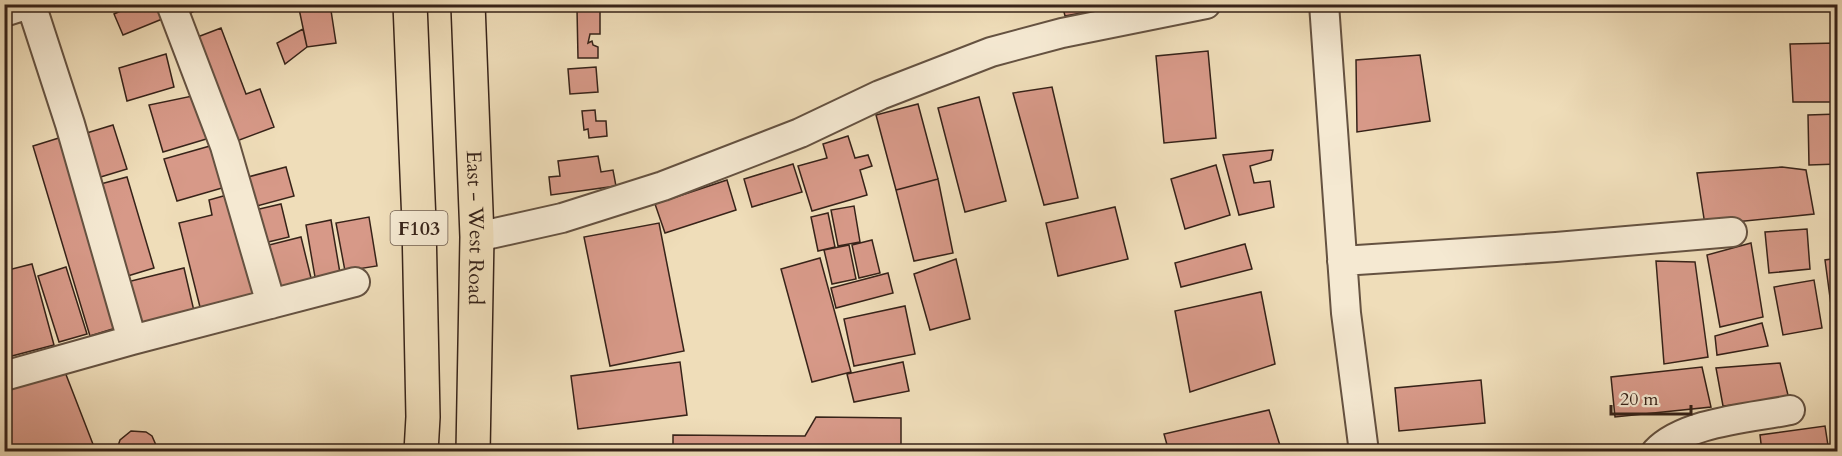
<svg xmlns="http://www.w3.org/2000/svg" width="1842" height="456" viewBox="0 0 1842 456" font-family="Cardo,serif">
<rect width="100%" height="100%" fill="#efddb9"/>
<filter id="stains"><feTurbulence type="fractalNoise" baseFrequency=".00333" numOctaves="4"/><feColorMatrix values="0 0 0 0 .2 0 0 0 0 .09 0 0 0 0 .02 0 0 0 .5 -.17"/></filter>
<radialGradient id="worn" r=".72"><stop offset=".6" stop-color="#630" stop-opacity="0"/><stop offset="1" stop-color="#630" stop-opacity=".3"/></radialGradient>
<!-- building -->
<path fill="#d79988" stroke="#372319" stroke-width="1.5" d="M 136,4 L 168,4 L 172,15 L 123,35 L 114,14 Z
M 176,4 L 209,4 L 182,17 Z
M 298,4 L 330,4 L 336,43 L 307,47 Z
M 1062,4 L 1102,4 L 1103,9 L 1065,16 Z
M 577,9 L 600,9 L 600,34 L 590,34 L 588,43 L 592,41 L 593,45 L 598,47 L 598,58 L 578,58 Z
M 221,28 L 246,94 L 260,89 L 274,127 L 226,145 L 187,41 Z
M 303,29 L 307,47 L 285,64 L 277,43 Z
M 1838,43 L 1838,102 L 1793,102 L 1790,44 Z
M 1208,51 L 1216,138 L 1164,143 L 1156,56 Z
M 166,54 L 174,87 L 127,101 L 119,68 Z
M 1420,55 L 1430,121 L 1357,132 L 1356,60 Z
M 596,67 L 598,92 L 570,94 L 568,69 Z
M 1052,87 L 1078,198 L 1044,205 L 1013,93 Z
M 197,95 L 213,137 L 163,152 L 149,105 Z
M 979,97 L 1006,201 L 965,212 L 938,108 Z
M 918,104 L 938,179 L 896,190 L 876,115 Z
M 595,110 L 596,121 L 606,121 L 607,136 L 589,138 L 588,129 L 584,130 L 582,111 Z
M 1838,114 L 1838,164 L 1809,165 L 1808,115 Z
M 113,125 L 127,169 L 94,179 L 80,135 Z
M 848,136 L 855,158 L 868,155 L 872,166 L 860,170 L 867,195 L 812,211 L 798,166 L 827,158 L 823,144 Z
M 62,137 L 119,327 L 90,336 L 33,146 Z
M 217,144 L 229,186 L 177,201 L 164,159 Z
M 1273,150 L 1271,160 L 1250,166 L 1254,183 L 1270,181 L 1274,207 L 1239,215 L 1223,155 Z
M 598,156 L 601,172 L 613,170 L 616,186 L 551,195 L 549,177 L 560,176 L 558,161 Z
M 793,164 L 802,192 L 752,207 L 744,179 Z
M 1216,165 L 1230,215 L 1185,229 L 1171,179 Z
M 286,167 L 294,196 L 253,207 L 244,178 Z
M 1782,167 L 1806,170 L 1814,214 L 1705,225 L 1697,173 Z
M 127,177 L 154,268 L 121,278 L 93,186 Z
M 938,179 L 953,253 L 914,261 L 896,190 Z
M 727,180 L 736,210 L 665,233 L 655,204 Z
M 234,193 L 259,297 L 201,311 L 179,223 L 212,215 L 209,200 Z
M 281,204 L 289,237 L 264,243 L 255,210 Z
M 854,206 L 860,242 L 838,246 L 831,210 Z
M 1115,207 L 1128,259 L 1058,276 L 1046,223 Z
M 828,213 L 835,247 L 818,251 L 811,217 Z
M 369,217 L 377,266 L 345,271 L 336,223 Z
M 331,220 L 340,273 L 315,277 L 306,225 Z
M 659,223 L 684,351 L 610,366 L 584,237 Z
M 1807,229 L 1810,269 L 1769,273 L 1765,232 Z
M 301,237 L 312,282 L 275,290 L 265,246 Z
M 872,240 L 880,273 L 859,278 L 852,245 Z
M 1751,243 L 1763,317 L 1720,327 L 1707,255 Z
M 1245,244 L 1252,269 L 1181,287 L 1175,263 Z
M 849,245 L 856,279 L 832,284 L 824,250 Z
M 820,258 L 851,372 L 812,382 L 781,269 Z
M 1838,258 L 1838,304 L 1831,305 L 1825,260 Z
M 956,259 L 970,319 L 930,330 L 914,274 Z
M 1656,261 L 1695,262 L 1708,357 L 1664,364 Z
M 32,264 L 54,345 L 8,357 L 4,342 L 4,271 Z
M 66,267 L 87,334 L 59,342 L 38,276 Z
M 184,268 L 194,311 L 133,325 L 123,283 Z
M 888,273 L 893,293 L 836,308 L 831,288 Z
M 1814,280 L 1822,328 L 1783,335 L 1774,287 Z
M 1261,292 L 1275,364 L 1190,392 L 1175,311 Z
M 905,306 L 915,354 L 854,366 L 844,319 Z
M 1833,310 L 1838,310 L 1838,329 L 1831,328 Z
M 1762,323 L 1768,346 L 1717,355 L 1715,336 Z
M 680,362 L 687,415 L 578,429 L 571,376 Z
M 903,362 L 909,391 L 854,402 L 847,374 Z
M 1780,363 L 1789,399 L 1723,406 L 1716,368 Z
M 1702,367 L 1711,407 L 1615,417 L 1611,377 Z
M 65,372 L 96,452 L 4,452 L 4,387 Z
M 1481,380 L 1485,423 L 1399,431 L 1395,388 Z
M 1269,410 L 1282,452 L 1169,452 L 1164,434 Z
M 816,417 L 901,418 L 901,452 L 673,452 L 673,435 L 805,436 Z
M 1825,426 L 1829,452 L 1762,452 L 1760,435 Z
M 131,431 L 146,432 L 152,436 L 159,452 L 116,452 L 120,440 Z"/>
<g fill="none" stroke-linecap="round" stroke-linejoin="round">
<!-- minor casing -->
<g stroke="#655241" stroke-width="32">
<path id="minor" d="M 31,4 L 70,124 L 132,340
M 171,4 L 225,146 L 271,304
M 1324,4 L 1346,313 L 1364,452
M 4,12 L 29,4
M 477,237 L 562,218 L 663,186 L 800,133 L 880,95 L 991,52 L 1062,33 L 1206,4
M 1342,261 L 1556,247 L 1732,232
M 4,376 L 132,340 L 355,282
M 1656,452 C 1684,422 1751,418 1790,410"/>
</g>
<!-- primary casing -->
<g stroke="#372319" stroke-width="36">
<g id="primary">
<path d="M 410,4 L 419,223 L 423,417 L 421,452"/>
<path id="s1" d="M 468,4 L 477,237 L 473,452"/>
</g>
</g>
<!-- minor -->
<use href="#minor" stroke="#f5e9d2" stroke-width="28"/>
<!-- primary -->
<use href="#primary" stroke="#efddb9" stroke-width="33"/>
</g>
<g text-anchor="middle" dominant-baseline="central" stroke-width="4.5" stroke-linejoin="round" paint-order="stroke">
<!-- shield labels -->
<rect fill="#f5e9d2" stroke="#705e50" stroke-width="1.5" x="390.5" y="211" width="57" height="34" rx="4.5"/>
<g font-size="20" font-weight="bold" fill="#372319">
<text x="419" y="228">F103</text>
</g>
<!-- street labels -->
<g font-size="21" fill="#372319" stroke="#f5e9d2">
<text stroke="none"><textPath href="#s1" startOffset="224">East - West Road</textPath></text>
</g>
</g>
<!-- margin -->
<rect width="1842" height="456" fill="none" stroke="#efddb9" stroke-width="24"/>
<rect x="6" y="6" width="1830" height="444" fill="none" stroke="#372319" stroke-width="3"/>
<rect x="12" y="12" width="1818" height="432" fill="none" stroke="#372319" stroke-width="1.5"/>
<!-- scale -->
<path d="M1611 405v9h80v-9" fill="none" stroke="#372319" stroke-width="3"/>
<text x="1620" y="405" font-size="18" fill="#372319" stroke="#f5e9d2" stroke-width="4.5" paint-order="stroke">20 m</text>
<rect width="100%" height="100%" filter="url(#stains)"/>
<rect width="100%" height="100%" fill="url(#worn)"/>
</svg>
